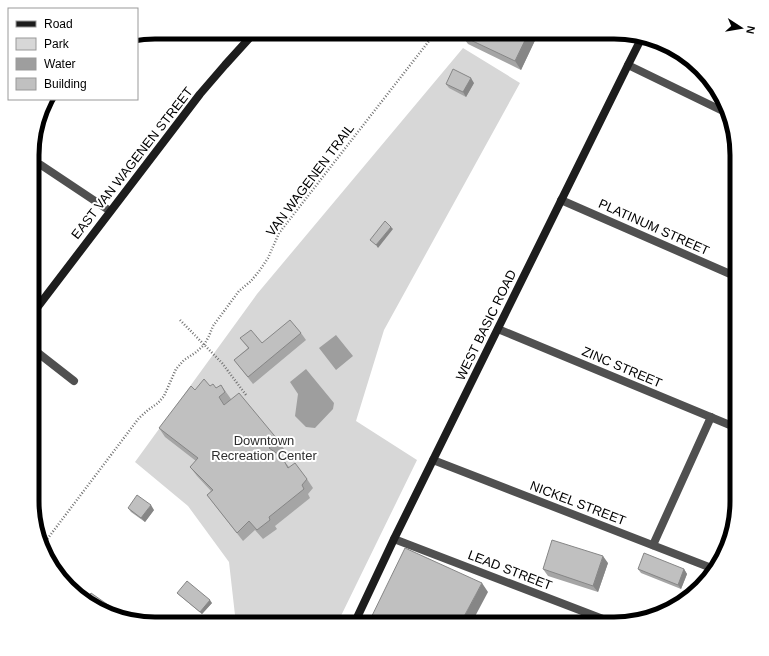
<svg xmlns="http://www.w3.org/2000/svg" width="769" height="656" viewBox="0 0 769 656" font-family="Arial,sans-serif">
<rect width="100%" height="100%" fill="#fff"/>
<!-- green -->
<path fill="#d7d7d7" d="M 463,48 L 520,83 L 384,330 L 356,421 L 417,460 L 337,624 L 236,624 L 229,562 L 188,506 L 135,462 L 257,294 Z"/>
<!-- water -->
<path fill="#9e9e9e" d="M 336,335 L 353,356 L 336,370 L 319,348 Z
M 306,369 L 334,403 L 333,409 L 315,428 L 306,427 L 295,416 L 298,394 L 290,382 Z"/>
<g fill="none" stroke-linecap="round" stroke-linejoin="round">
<!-- path -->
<path stroke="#727272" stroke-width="2.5" stroke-dasharray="1 2" stroke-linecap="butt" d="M 180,320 L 222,363 L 246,395
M 42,546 L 139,418 L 148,410 L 158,403 L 164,396 L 176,369 L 184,360 L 195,353 L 204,345 L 209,336 L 213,326 L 239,291 L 251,281 L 260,270 L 268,258 L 279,233 L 436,32"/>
<!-- lane -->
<path stroke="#505050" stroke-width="8" d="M 41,165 L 110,211
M 33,349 L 74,381
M 653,545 L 711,417"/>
<!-- street -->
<path stroke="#505050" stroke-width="8" d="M 628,65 L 729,114
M 561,200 L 737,277
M 498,329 L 737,428
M 433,460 L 714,569
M 394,539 L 616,624"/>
<!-- secondary -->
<path stroke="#1d1d1d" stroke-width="8" d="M 33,313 L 200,94 L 225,65 L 255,32
M 354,624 L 394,539 L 628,65 L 642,37"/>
</g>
<!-- wall -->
<path fill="#a5a5a5" d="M 539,32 L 521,70 L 468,44 L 462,36 Z
M 474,83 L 466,97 L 449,88 L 446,84 Z
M 301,333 L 306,340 L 253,384 L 234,360 L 248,348 L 240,338 L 262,343 Z
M 221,385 L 231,399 L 278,440 L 284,449 L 278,454 L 289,467 L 307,479 L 313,488 L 308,494 L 310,498 L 275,526 L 277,529 L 263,539 L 255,530 L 243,541 L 207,495 L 211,491 L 197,476 L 190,467 L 196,461 L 165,437 L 159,428 L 195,390 L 210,386 L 216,388 Z
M 128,508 L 154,510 L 145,522 L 131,512 Z
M 608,563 L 598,592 L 548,576 L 543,569 Z
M 638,569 L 684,569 L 687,574 L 681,589 L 641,573 Z
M 177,593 L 212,603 L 202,614 L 179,595 Z"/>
<!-- shaded-wall -->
<path fill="#868686" d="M 529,32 L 539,32 L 521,70 L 515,61 Z
M 471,78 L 474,83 L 466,97 L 463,92 Z
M 391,227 L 393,229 L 378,248 L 376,245 Z
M 151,505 L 154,510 L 145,522 L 141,518 Z
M 603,556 L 608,563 L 598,592 L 593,586 Z
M 684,569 L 687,574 L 681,589 L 678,585 Z
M 482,583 L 488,592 L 471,624 L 460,624 Z
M 210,600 L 212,603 L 202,614 L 200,612 Z"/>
<!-- building -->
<path fill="#c0c0c0" stroke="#868686" d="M 464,32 L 529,32 L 515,61 L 462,36 Z
M 453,69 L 471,78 L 463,92 L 446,84 Z
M 385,221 L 391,227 L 376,245 L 370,240 Z
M 290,320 L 301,333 L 248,377 L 234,360 L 249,348 L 240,338 L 251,330 L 262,343 Z
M 204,379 L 210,386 L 213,384 L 216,388 L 221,385 L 225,392 L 219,397 L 224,405 L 239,393 L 278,440 L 269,448 L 282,457 L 288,468 L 295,463 L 307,479 L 302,485 L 304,489 L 269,517 L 270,520 L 257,530 L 249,521 L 237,533 L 207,495 L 213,490 L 190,467 L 198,458 L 159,428 L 191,386 L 195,390 Z
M 137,495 L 151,505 L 141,518 L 128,508 Z
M 552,540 L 603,556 L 593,586 L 543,569 Z
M 405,548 L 482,583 L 460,624 L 368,624 Z
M 644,553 L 684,569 L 678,585 L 638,569 Z
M 187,581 L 210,600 L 200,612 L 177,593 Z
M 91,593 L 127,618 L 107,615 L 86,600 Z"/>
<g text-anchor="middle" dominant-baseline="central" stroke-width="4" stroke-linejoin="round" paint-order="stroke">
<!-- street labels -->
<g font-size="13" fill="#000" stroke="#fff">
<text transform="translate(132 163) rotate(-52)">EAST VAN WAGENEN STREET</text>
<text transform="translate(310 180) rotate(-53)">VAN WAGENEN TRAIL</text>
<text transform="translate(654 227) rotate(24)">PLATINUM STREET</text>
<text transform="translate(486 325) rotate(-64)">WEST BASIC ROAD</text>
<text transform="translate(622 367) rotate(23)">ZINC STREET</text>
<text transform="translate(578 503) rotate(21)">NICKEL STREET</text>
<text transform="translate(510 570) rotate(21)">LEAD STREET</text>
</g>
<!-- park labels -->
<g font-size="13" fill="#2e2e2e" stroke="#fff">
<text x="264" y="440">Downtown<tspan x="264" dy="15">Recreation Center</tspan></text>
</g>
</g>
<!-- crop -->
<path d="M0 0H769V656H0ZM155 39H614A116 116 0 0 1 730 155V501A116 116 0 0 1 614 617H155A116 116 0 0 1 39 501V155A116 116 0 0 1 155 39Z" fill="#fff" fill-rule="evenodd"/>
<path fill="none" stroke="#000" stroke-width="5" d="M155 39H614A116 116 0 0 1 730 155V501A116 116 0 0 1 614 617H155A116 116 0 0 1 39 501V155A116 116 0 0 1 155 39Z"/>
<!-- legend -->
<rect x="8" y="8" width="130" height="92" fill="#ffffff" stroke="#999999"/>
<rect x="16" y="21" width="20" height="6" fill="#1d1d1d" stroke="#999999"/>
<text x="44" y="28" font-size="12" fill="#000000">Road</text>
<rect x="16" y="38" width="20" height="12" fill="#d7d7d7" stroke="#999999"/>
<text x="44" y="48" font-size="12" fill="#000000">Park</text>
<rect x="16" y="58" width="20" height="12" fill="#9e9e9e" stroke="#999999"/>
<text x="44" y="68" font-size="12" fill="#000000">Water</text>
<rect x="16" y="78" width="20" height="12" fill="#c0c0c0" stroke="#999999"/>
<text x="44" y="88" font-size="12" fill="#000000">Building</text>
<!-- north arrow -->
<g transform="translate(741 28) rotate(102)" stroke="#ffffff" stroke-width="3" paint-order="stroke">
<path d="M0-3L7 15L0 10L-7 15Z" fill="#000000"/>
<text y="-6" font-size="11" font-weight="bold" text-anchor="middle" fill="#000000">N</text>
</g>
</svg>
